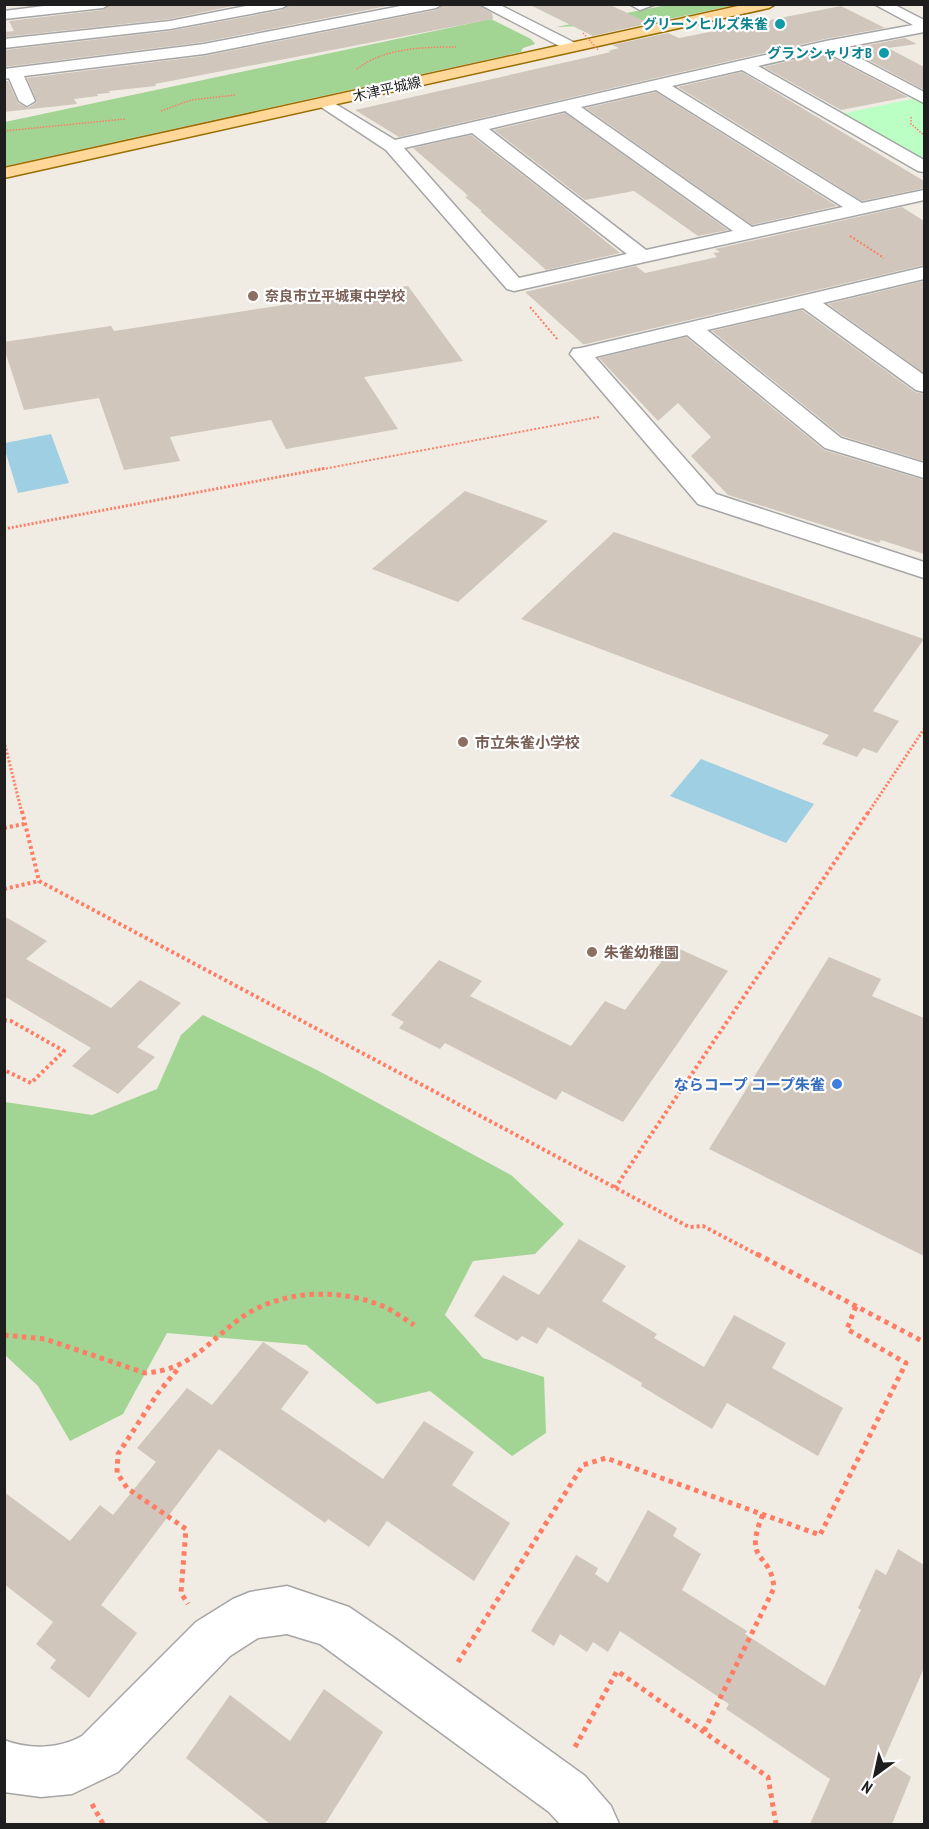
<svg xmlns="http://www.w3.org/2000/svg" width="929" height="1829" viewBox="0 0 929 1829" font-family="'PT Sans Narrow','Noto Sans JP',sans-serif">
<rect width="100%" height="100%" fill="#f0ece3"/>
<!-- forest -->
<path fill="#a2d493" d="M 667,5 L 735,5 L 602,33 L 579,26 L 556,27 Z
M 491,19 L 531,39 L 535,44 L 523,48 L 521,52 L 5,166 L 5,122 Z
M 203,1015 L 317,1070 L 511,1175 L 564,1224 L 535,1254 L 473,1261 L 445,1315 L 483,1358 L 544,1377 L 546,1433 L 512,1456 L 430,1391 L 377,1404 L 306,1345 L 167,1333 L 123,1414 L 70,1441 L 38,1386 L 5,1355 L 5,1102 L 92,1115 L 157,1089 L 181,1035 Z"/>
<!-- park -->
<path fill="#bbffc4" d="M 916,98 L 924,102 L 924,161 L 841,114 Z"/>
<!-- water -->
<path fill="#9ecfe2" d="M 51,434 L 69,483 L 18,493 L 5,450 L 5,443 Z
M 701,759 L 814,804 L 786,843 L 670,796 Z"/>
<!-- building -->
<path fill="#d0c6bb" d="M 112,4 L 242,4 L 170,19 L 4,37 L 4,32 L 14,31 L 9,21 L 103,10 Z
M 291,4 L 397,4 L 204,42 L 4,67 L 4,50 L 170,31 L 282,10 Z
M 445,4 L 477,4 L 492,13 L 493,19 L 155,84 L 156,86 L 109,91 L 110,93 L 97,94 L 98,96 L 74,99 L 77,104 L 4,112 L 4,81 L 8,81 L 18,103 L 28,108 L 37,102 L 27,78 L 204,56 L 436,10 Z
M 528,4 L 608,4 L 649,23 L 593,36 Z
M 841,6 L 885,28 L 825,39 L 399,137 L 355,110 L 611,52 L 608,51 L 619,48 L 612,45 L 668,33 L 679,38 Z
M 905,38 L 917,44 L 888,48 L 924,67 L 924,90 L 848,49 Z
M 824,53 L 908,97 L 841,110 L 764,67 Z
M 742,72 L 924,181 L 924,188 L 862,201 L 678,87 Z
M 656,92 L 837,206 L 752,225 L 586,108 Z
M 565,113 L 728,230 L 698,236 L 634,191 L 585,200 L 494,130 Z
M 471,135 L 561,205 L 620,253 L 546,270 L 480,211 L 482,211 L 465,197 L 468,196 L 464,192 L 413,148 Z
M 902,207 L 924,221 L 924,265 L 586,344 L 583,344 L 525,292 L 636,266 L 645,273 L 717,257 L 713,253 L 720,252 L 715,249 Z
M 924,281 L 924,373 L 828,304 Z
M 408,286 L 463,361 L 364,377 L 398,429 L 286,449 L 271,420 L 170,437 L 180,461 L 124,470 L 99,398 L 24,410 L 4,348 L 4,342 L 111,326 L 114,331 Z
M 802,310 L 915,392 L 924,394 L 924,461 L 842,436 L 712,331 Z
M 686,337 L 824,450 L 924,480 L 924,554 L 881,540 L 879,543 L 728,495 L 691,456 L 711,437 L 678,403 L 658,421 L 599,358 Z
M 465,491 L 548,521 L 458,602 L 372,569 Z
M 614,532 L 924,639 L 873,711 L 899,721 L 877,753 L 863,748 L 857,757 L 822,744 L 829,735 L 521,619 Z
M 4,916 L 47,941 L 26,959 L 111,1008 L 140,980 L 181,1003 L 137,1047 L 155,1057 L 118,1094 L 72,1066 L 91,1048 L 4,996 Z
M 673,946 L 728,971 L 623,1122 L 562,1091 L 556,1100 L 445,1043 L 440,1049 L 399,1028 L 404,1022 L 391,1015 L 439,960 L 482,981 L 470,996 L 571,1046 L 605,1001 L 625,1010 Z
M 829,957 L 881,979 L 872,996 L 924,1018 L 924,1256 L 709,1149 Z
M 579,1239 L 626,1266 L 602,1301 L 657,1334 L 654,1338 L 704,1367 L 734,1315 L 786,1343 L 772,1368 L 843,1408 L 818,1456 L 727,1403 L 712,1429 L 641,1386 L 642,1383 L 548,1327 L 537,1344 L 522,1336 L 517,1341 L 474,1316 L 503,1275 L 539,1295 Z
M 263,1342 L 309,1372 L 281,1409 L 383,1479 L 424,1421 L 474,1452 L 452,1485 L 510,1523 L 474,1581 L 387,1521 L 369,1547 L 328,1519 L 325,1523 L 219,1449 L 101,1605 L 137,1633 L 89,1698 L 50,1668 L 56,1660 L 36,1644 L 53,1622 L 4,1584 L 4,1492 L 70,1541 L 100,1505 L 113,1515 L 156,1462 L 137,1448 L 187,1388 L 212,1405 Z
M 648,1510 L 677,1528 L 673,1536 L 701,1554 L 682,1590 L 747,1631 L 745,1634 L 825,1686 L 861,1610 L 858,1608 L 876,1569 L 886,1575 L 898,1549 L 924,1565 L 924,1668 L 884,1759 L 911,1777 L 892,1824 L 810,1824 L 830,1779 L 726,1709 L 729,1704 L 620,1631 L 608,1652 L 593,1642 L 587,1652 L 560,1634 L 554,1646 L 531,1631 L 576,1555 L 598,1568 L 595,1574 L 608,1583 Z
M 324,1689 L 383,1732 L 325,1824 L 270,1824 L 186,1758 L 230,1695 L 290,1741 Z"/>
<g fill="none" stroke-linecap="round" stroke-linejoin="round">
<!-- minor casing -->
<g stroke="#a5a5a5" stroke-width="3">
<path id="minor" d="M 60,4 L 110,4 L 103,8 L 4,19 L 4,11 Z
M 256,4 L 289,4 L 282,8 L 170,29 L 4,48 L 4,39 L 170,21 Z
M 411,4 L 443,4 L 436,8 L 204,54 L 24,76 L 35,101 L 27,106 L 19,101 L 9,78 L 4,79 L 4,69 L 204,44 Z
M 479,4 L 498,4 L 577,44 L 580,47 L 577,50 L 567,50 Z
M 629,4 L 656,4 L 640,10 Z
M 874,4 L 893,4 L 924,20 L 924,32 L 841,48 L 924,92 L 924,103 L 824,51 L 758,66 L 924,160 L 924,172 L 918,171 L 742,70 L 672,86 L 862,203 L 924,190 L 924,200 L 514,291 L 507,289 L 386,150 L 315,103 L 323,98 L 329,100 L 395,140 L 826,41 L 913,25 ZM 656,90 L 843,207 L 752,227 L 581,107 ZM 565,111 L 733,231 L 646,250 L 489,129 ZM 472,133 L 627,254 L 519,278 L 404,148 Z
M 924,267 L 924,279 L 823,303 L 924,375 L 924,392 L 916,390 L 803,308 L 707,330 L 841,438 L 924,463 L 924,478 L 825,448 L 687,335 L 595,357 L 716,494 L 924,562 L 924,578 L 698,504 L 570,354 L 573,349 L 581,348 Z
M 287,1586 L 349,1607 L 393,1637 L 585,1776 L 611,1806 L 619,1824 L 560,1824 L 549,1812 L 320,1644 L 287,1634 L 258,1638 L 230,1656 L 118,1772 L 72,1794 L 41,1797 L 4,1792 L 4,1740 C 29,1750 59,1749 82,1736 L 196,1622 L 233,1599 L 250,1592 Z"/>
</g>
<!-- major casing -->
<g stroke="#986e00" stroke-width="3">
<path id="major" d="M 747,4 L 776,4 L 769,8 L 4,178 L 4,168 Z"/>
</g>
<!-- path-far4 -->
<path stroke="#ff7d65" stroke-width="1.5" stroke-dasharray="1.5 1.5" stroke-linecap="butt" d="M 357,69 C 384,48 422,47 456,47
M 161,111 L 191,100 L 235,95
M 911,117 L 911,124 L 924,135
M 4,131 L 125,119"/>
<!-- path-far3 -->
<path stroke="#ff7d65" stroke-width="2" stroke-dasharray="2 2" stroke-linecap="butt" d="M 850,236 L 884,258
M 530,307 L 558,340
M 318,470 L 599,417"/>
<!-- path-far2 -->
<path stroke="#ff7d65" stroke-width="3" stroke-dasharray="2 2" stroke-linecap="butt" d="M 4,529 L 326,468
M 4,741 L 22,813
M 868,813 L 924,729"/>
<!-- path-far1 -->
<path stroke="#ff7d65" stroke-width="4" stroke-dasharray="3 3" stroke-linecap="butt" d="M 22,811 L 39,881 L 689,1227 L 703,1226 L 760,1256
M 4,828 L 24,824
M 4,889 L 39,881
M 4,1020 L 11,1021 L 64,1051 L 31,1083 L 4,1070
M 615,1188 L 869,811"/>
<!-- path -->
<path stroke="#ff7d65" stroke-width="5" stroke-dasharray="4.5 4.5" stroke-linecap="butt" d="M 757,1254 L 924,1342
M 4,1335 L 45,1339 L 145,1373 C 189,1370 205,1345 238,1320 C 279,1289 341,1287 387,1308 C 396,1313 405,1319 414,1325
M 177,1370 L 158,1393 L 118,1454 L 117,1473 L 127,1488 L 186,1529 L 181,1593 L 188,1604
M 458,1662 L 583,1465 L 606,1458 L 820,1535 L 906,1363 L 847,1329 L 856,1306
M 704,1731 L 774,1588 C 771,1550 742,1565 763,1514
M 575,1747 L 617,1671 L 768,1777 L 776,1824
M 92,1804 L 103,1824"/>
<!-- minor -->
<use href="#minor" fill="#fff" fill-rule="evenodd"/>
<!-- major -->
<use href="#major" fill="#ffd899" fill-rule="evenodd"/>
<!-- path-bridge -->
<path stroke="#ff7d65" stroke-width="1.5" stroke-dasharray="1.5 1.5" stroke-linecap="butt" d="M 583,33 L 599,51"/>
</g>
<!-- markers -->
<g fill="#0f9aa8" stroke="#fff" stroke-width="2">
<circle cx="780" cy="24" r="6"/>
<circle cx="884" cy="53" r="6"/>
</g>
<g fill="#8d6e63" stroke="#fff" stroke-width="2">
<circle cx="253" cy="296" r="6"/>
<circle cx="463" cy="742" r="6"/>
<circle cx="592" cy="952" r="6"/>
</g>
<circle fill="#3f7fe0" stroke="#fff" stroke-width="2" cx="837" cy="1084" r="6"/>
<g text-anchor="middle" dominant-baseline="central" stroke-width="4.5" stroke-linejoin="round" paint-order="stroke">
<!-- far-culture labels -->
<g font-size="14" font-weight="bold" fill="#0d838f" stroke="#fff" text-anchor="end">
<text x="768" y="24">グリーンヒルズ朱雀</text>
<text x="872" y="53">グランシャリオB</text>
</g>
<!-- far-street labels -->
<g font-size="14" fill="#1e1e1e" stroke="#fff">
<text transform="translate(387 89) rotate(-13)">木津平城線</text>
</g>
<!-- far-education labels -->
<g font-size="14" font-weight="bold" fill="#785e54" stroke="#fff" text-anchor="start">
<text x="265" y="296">奈良市立平城東中学校</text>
</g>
<!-- education labels -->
<g font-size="15" font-weight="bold" fill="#785e54" stroke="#fff" text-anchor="start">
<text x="475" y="742">市立朱雀小学校</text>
<text x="604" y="952">朱雀幼稚園</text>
</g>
<!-- shop labels -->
<g font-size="15" font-weight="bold" fill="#366cbe" stroke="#fff" text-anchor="end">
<text x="825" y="1084">ならコープ コープ朱雀</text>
</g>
</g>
<!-- border -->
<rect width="929" height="1829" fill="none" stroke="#1e1e1e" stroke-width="12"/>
<!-- north arrow -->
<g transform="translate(875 1775) rotate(213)" stroke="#ffffff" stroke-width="4.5" paint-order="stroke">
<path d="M0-4.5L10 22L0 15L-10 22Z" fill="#1e1e1e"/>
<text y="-9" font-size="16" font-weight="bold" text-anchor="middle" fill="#1e1e1e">N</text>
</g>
</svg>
